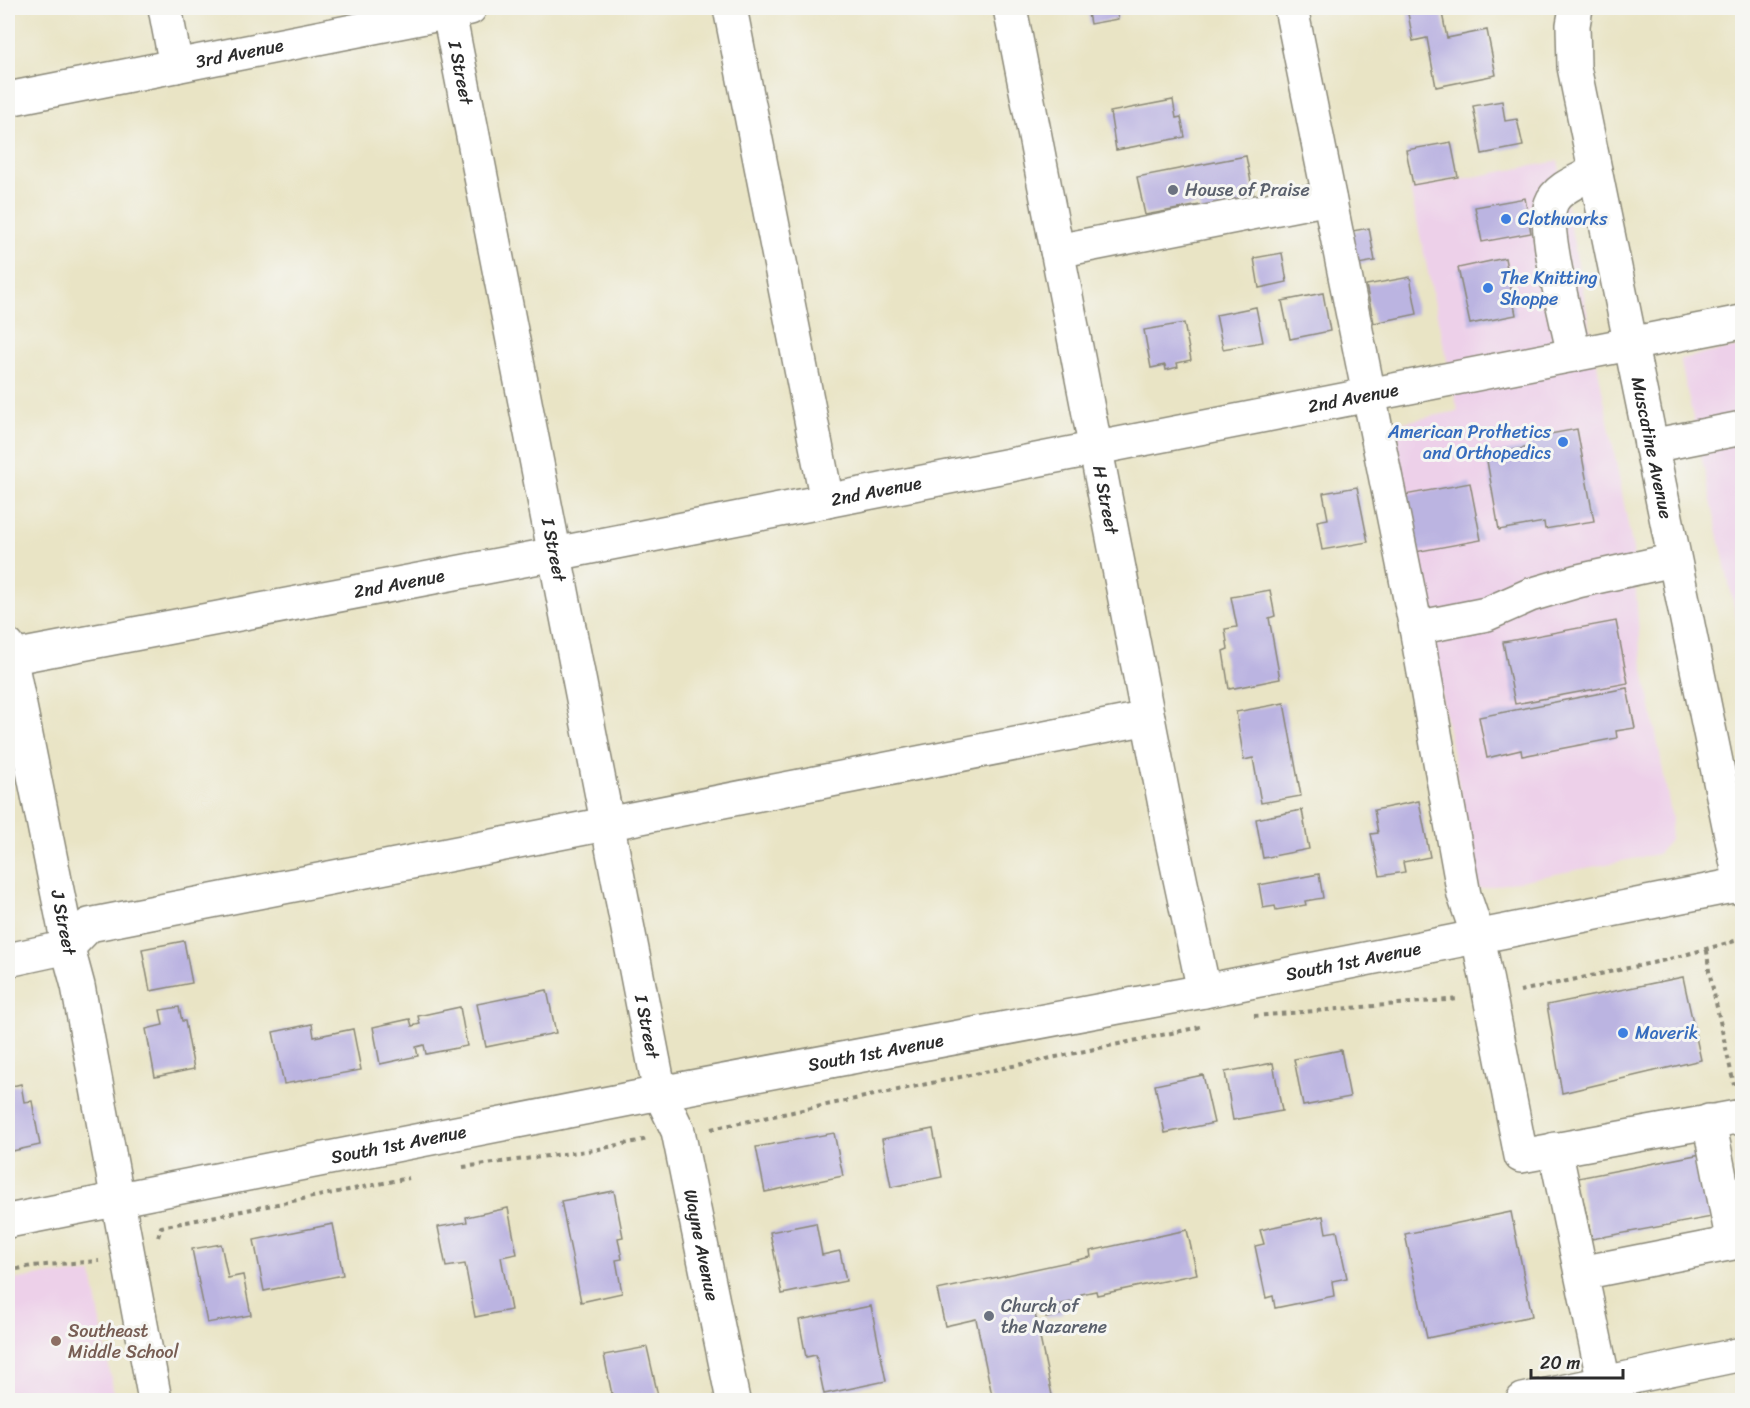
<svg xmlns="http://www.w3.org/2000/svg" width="1750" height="1408" viewBox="0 0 1750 1408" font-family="Sriracha,sans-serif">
<rect width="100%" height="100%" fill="#f6f6f2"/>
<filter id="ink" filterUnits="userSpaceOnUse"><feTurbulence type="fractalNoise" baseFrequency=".0167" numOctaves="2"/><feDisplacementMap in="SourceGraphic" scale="12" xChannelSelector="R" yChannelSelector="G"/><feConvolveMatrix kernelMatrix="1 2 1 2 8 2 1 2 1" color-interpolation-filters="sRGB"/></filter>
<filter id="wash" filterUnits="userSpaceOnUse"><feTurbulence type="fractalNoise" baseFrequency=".008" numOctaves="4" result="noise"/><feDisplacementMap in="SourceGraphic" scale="24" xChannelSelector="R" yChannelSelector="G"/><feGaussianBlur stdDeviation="1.35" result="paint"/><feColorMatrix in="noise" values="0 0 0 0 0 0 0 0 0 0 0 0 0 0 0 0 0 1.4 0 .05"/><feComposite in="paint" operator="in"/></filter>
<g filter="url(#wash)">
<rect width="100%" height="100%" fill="#e9e4c5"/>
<!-- built -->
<path fill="#edd0e9" d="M 1558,161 L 1633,550 L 1640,648 L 1672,819 L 1670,840 L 1658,854 L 1479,889 L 1389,425 L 1458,411 L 1410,189 Z
M 1742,346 L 1742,643 L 1680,359 Z
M 92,1274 L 115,1400 L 8,1400 L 8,1281 L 41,1275 Z"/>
<g id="blocks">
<!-- building -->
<path fill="#bbb4e1" d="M 1087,8 L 1116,8 L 1118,19 L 1090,24 Z
M 1407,8 L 1441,8 L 1447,38 L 1487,30 L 1496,75 L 1436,87 L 1427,38 L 1413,41 Z
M 1173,100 L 1176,118 L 1181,117 L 1185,137 L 1116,150 L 1110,112 Z
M 1502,101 L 1505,121 L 1517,119 L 1523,146 L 1482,154 L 1473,106 Z
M 1451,142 L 1458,177 L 1413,185 L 1406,150 Z
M 1246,156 L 1255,203 L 1201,214 L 1199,205 L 1145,215 L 1137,177 Z
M 1525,198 L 1531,233 L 1482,242 L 1475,207 Z
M 1369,228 L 1375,261 L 1353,265 L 1346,232 Z
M 1282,253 L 1287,282 L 1259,288 L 1254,258 Z
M 1505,258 L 1516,315 L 1470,324 L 1458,268 Z
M 1410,277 L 1417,314 L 1374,323 L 1366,285 Z
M 1323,293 L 1330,331 L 1290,339 L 1282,301 Z
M 1256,307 L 1263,342 L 1223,349 L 1216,315 Z
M 1184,323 L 1191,360 L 1177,363 L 1178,367 L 1166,370 L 1165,365 L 1151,368 L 1144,330 Z
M 1577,429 L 1594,521 L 1545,529 L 1544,522 L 1499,530 L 1486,455 L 1530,447 L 1528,438 Z
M 1470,483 L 1481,540 L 1410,553 L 1399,496 Z
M 1357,487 L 1368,542 L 1322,550 L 1317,521 L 1328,519 L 1323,493 Z
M 1270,590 L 1275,616 L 1269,618 L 1280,679 L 1229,689 L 1223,651 L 1228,649 L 1225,629 L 1237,627 L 1231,597 Z
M 1616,621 L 1628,683 L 1515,704 L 1503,642 Z
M 1627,688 L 1635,728 L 1616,731 L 1617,738 L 1522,756 L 1521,750 L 1487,758 L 1479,717 Z
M 1284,703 L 1301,796 L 1261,803 L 1253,758 L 1244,760 L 1236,712 Z
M 1419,801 L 1430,857 L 1403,862 L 1405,872 L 1380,876 L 1371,834 L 1378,833 L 1374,810 Z
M 1302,810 L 1309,849 L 1263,858 L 1256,819 Z
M 1319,874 L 1323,898 L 1305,901 L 1306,905 L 1276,910 L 1275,906 L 1263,908 L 1259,885 Z
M 184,941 L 192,983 L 150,991 L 142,949 Z
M 1683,977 L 1701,1060 L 1562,1093 L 1547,1005 Z
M 547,990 L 556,1033 L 486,1047 L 477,1004 Z
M 179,1007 L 182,1021 L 185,1021 L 194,1069 L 155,1077 L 146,1029 L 163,1025 L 160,1010 Z
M 460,1007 L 467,1046 L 426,1054 L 424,1045 L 416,1047 L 418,1056 L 380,1064 L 373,1027 L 410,1019 L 412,1026 L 420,1024 L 418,1016 Z
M 312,1024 L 314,1037 L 353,1029 L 361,1070 L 284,1084 L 273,1032 Z
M 1341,1050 L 1350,1097 L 1303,1106 L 1294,1059 Z
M 1273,1063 L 1282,1111 L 1233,1120 L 1225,1072 Z
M 1203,1075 L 1214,1123 L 1165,1133 L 1155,1085 Z
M 21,1084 L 24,1102 L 32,1101 L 40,1145 L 8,1152 L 8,1087 Z
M 933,1129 L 942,1177 L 891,1187 L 882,1139 Z
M 834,1133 L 843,1176 L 765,1192 L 756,1147 Z
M 1701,1154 L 1712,1217 L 1592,1239 L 1578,1178 Z
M 614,1191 L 623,1237 L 618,1238 L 622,1259 L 616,1260 L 622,1293 L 581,1302 L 561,1201 Z
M 508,1208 L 517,1254 L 501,1257 L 511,1310 L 475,1317 L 465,1264 L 446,1267 L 438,1227 L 467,1222 L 466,1217 Z
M 1511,1212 L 1532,1316 L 1427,1338 L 1405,1234 Z
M 1323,1216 L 1326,1233 L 1337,1231 L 1347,1278 L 1332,1281 L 1334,1296 L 1275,1308 L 1273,1296 L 1266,1298 L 1255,1246 L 1264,1244 L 1260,1230 Z
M 816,1223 L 822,1255 L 840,1251 L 846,1281 L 782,1294 L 770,1232 Z
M 333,1224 L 343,1275 L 264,1291 L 254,1240 Z
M 1187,1230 L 1197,1274 L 1097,1295 L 1096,1291 L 1081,1294 L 1082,1300 L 1061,1304 L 1063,1314 L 1046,1318 L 1044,1307 L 1034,1309 L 1053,1400 L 993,1400 L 976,1319 L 945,1326 L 937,1290 L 1091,1257 L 1090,1251 Z
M 221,1244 L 228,1278 L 243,1275 L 251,1315 L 207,1323 L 192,1249 Z
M 871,1306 L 886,1381 L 824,1394 L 816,1355 L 806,1357 L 799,1320 Z
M 647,1347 L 659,1400 L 613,1400 L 604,1355 Z"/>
</g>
</g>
<g filter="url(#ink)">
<use href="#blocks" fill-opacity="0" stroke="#8a8878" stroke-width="1.5"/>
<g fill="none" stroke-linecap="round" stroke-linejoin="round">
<!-- minor casing -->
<g stroke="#8a8878" stroke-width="36">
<g id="minor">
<path d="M 165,8 L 176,66"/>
<path id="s1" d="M 448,8 L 660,1093 L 678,1131 L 733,1400"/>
<path d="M 730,8 L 827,501"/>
<path id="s2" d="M 1010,8 L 1172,841 L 1204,991"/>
<path d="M 1291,8 L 1416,628 L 1464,895 L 1478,936 L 1521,1156 L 1742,1116"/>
<path id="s3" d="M 8,99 L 470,8"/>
<path d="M 1057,251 L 1329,198"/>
<path d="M 1574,355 C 1568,325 1542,228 1551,204 C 1557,187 1581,180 1595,172"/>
<path d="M 1651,446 L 1742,428"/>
<path d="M 1416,628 L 1487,614 L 1530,595 L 1578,581 L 1674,560"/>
<path id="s4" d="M 8,646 L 71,960 L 78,986 L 155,1400"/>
<path id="s5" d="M 8,658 L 555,554 L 1742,322"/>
<path d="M 8,960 L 68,947 L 89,925 L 1148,718"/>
<path d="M 1555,1149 L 1604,1383"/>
<path d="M 1581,1273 L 1733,1243 L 1709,1121"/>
<path d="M 1523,1400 L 1742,1354"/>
</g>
</g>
<!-- major casing -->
<g stroke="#8a8878" stroke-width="36">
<g id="major">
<path id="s6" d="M 1576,8 L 1573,25 L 1574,67 L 1742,889"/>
<path id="s7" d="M 8,1221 L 660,1093 L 1204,991 L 1742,884"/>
</g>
</g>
<!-- path -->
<path stroke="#8a8878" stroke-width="4" stroke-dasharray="4.5 4.5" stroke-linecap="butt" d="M 1707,950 L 1709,971 L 1734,1085
M 1520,991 L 1666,960 L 1742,939
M 1254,1016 L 1459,999
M 711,1129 L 1200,1027
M 463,1167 L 594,1150 L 648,1139
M 158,1237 L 161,1227 L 409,1178
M 8,1271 L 32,1266 L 99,1261"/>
<!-- minor -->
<use href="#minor" stroke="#fff" stroke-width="33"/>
<!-- major -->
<use href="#major" stroke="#fff" stroke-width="33"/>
</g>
</g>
<!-- markers -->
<g fill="#6b7280" stroke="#f6f6f2" stroke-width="2">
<circle cx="1173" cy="190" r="6"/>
<circle cx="989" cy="1316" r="6"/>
</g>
<g fill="#3f7fe0" stroke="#f6f6f2" stroke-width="2">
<circle cx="1506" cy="219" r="6"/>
<circle cx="1488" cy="288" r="6"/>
<circle cx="1563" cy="442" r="6"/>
<circle cx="1623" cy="1033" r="6"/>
</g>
<circle fill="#8d6e63" stroke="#f6f6f2" stroke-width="2" cx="56" cy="1341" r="6"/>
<g text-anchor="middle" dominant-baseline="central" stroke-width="6" stroke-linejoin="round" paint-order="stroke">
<!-- street labels -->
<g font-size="18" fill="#2b2b2b" stroke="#f6f6f2">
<text stroke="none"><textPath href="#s3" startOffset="236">3rd Avenue</textPath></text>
<text stroke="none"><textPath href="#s1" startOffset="66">I Street</textPath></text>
<text stroke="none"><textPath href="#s5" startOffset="1370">2nd Avenue</textPath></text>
<text stroke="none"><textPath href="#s6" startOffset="448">Muscatine Avenue</textPath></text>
<text stroke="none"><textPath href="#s5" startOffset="884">2nd Avenue</textPath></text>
<text stroke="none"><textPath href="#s2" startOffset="501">H Street</textPath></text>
<text stroke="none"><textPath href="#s1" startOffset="552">I Street</textPath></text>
<text stroke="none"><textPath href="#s5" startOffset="398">2nd Avenue</textPath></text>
<text stroke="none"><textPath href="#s4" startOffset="282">J Street</textPath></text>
<text stroke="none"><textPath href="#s7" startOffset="1370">South 1st Avenue</textPath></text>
<text stroke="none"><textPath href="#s1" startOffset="1038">I Street</textPath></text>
<text stroke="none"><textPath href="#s7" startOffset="884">South 1st Avenue</textPath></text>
<text stroke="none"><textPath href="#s7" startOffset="398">South 1st Avenue</textPath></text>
<text stroke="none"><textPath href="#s1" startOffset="1264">Wayne Avenue</textPath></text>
</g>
<!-- worship labels -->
<g font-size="18" fill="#5b616d" stroke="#f6f6f2" text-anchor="start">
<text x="1185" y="190">House of Praise</text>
<text x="1001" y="1306">Church of<tspan x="1001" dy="21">the Nazarene</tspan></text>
</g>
<!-- shop labels -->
<g font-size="18" fill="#366cbe" stroke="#f6f6f2" text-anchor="start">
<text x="1518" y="219">Clothworks</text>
<text x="1500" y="278">The Knitting<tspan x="1500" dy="21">Shoppe</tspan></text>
<text x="1551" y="432" text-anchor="end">American Prothetics<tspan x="1551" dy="21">and Orthopedics</tspan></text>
<text x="1635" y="1033">Maverik</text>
</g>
<!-- education labels -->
<g font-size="18" fill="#785e54" stroke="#f6f6f2" text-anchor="start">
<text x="68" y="1331">Southeast<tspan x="68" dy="21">Middle School</tspan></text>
</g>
</g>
<!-- margin -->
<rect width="1750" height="1408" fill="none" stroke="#f6f6f2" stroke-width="30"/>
<!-- scale -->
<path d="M1531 1369v9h92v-9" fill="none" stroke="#2b2b2b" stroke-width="3"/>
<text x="1540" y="1369" font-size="18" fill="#2b2b2b" stroke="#f6f6f2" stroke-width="4.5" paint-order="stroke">20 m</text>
</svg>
